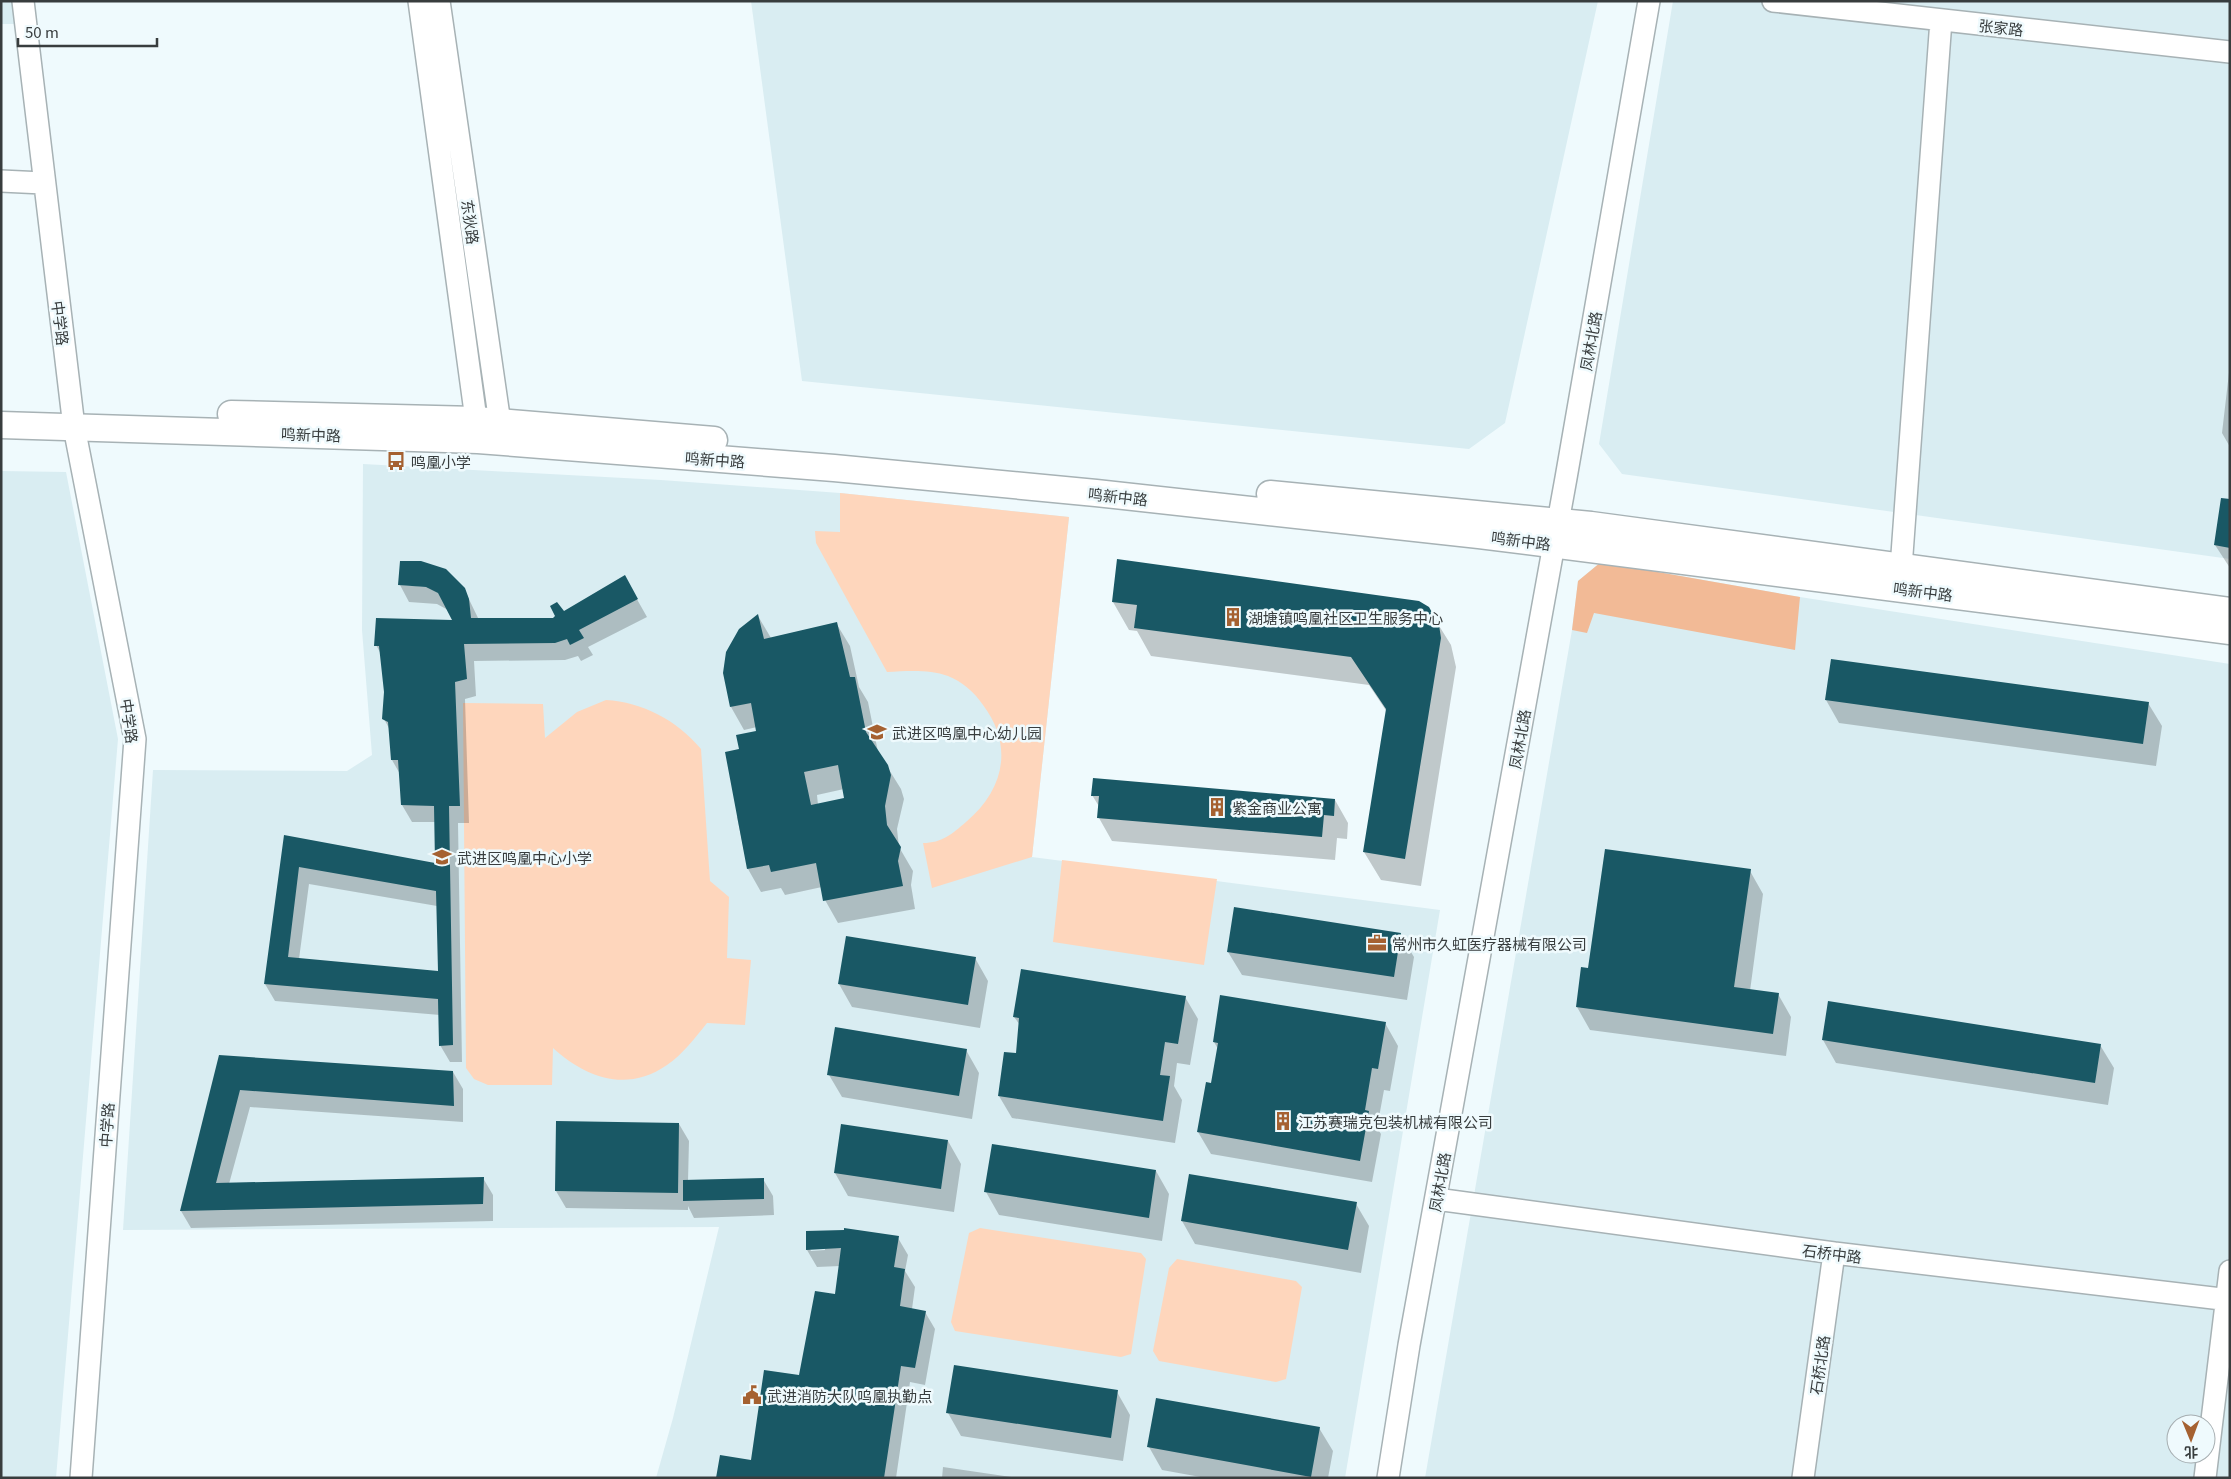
<svg xmlns="http://www.w3.org/2000/svg" width="2231" height="1479" viewBox="0 0 2231 1479" font-family="Georgia,'Noto Sans SC',serif">
<rect width="100%" height="100%" fill="#effafd"/>
<!-- built -->
<path fill="#d9edf2" fill-rule="evenodd" d="M 1,1 L 13,1 L 15,24 L 1,24 Z
M 751,1 L 1598,1 L 1505,423 L 1469,449 L 802,381 Z
M 1673,1 L 2230,1 L 2230,559 L 1622,474 L 1599,444 Z
M 363,464 L 661,480 L 840,493 L 1069,517 L 1032,857 L 1440,910 L 1345,1478 L 656,1478 L 673,1418 L 719,1227 L 123,1230 L 153,770 L 347,771 L 372,755 L 362,630 Z
M 1,471 L 66,472 L 118,739 L 56,1478 L 1,1478 Z
M 1601,562 L 1800,597 L 2230,664 L 2230,1478 L 1425,1478 L 1572,630 L 1578,581 ZM 2176,1424 L 2206,1424 L 2206,1454 L 2176,1454 Z"/>
<!-- green -->
<path fill="#fed6bc" d="M 840,493 L 1069,517 L 1032,857 L 932,888 L 923,843 C 942,843 952,834 966,822 C 1004,790 1014,746 983,705 C 974,692 963,682 948,676 C 929,669 907,671 887,672 L 816,543 L 815,531 L 840,532 Z
M 606,700 C 642,702 677,720 701,749 L 710,881 L 729,897 L 727,958 L 751,960 L 745,1025 L 707,1023 C 695,1038 683,1054 667,1065 C 627,1093 586,1078 553,1048 L 552,1085 L 488,1085 L 474,1079 L 466,1068 L 463,703 L 543,704 L 545,738 L 577,712 Z
M 1062,860 L 1217,879 L 1204,965 L 1053,942 Z
M 980,1228 L 1141,1253 L 1146,1259 L 1131,1354 L 1121,1357 L 955,1331 L 951,1322 L 969,1233 Z
M 1177,1259 L 1296,1281 L 1302,1287 L 1286,1379 L 1276,1382 L 1159,1361 L 1153,1351 L 1169,1268 Z"/>
<!-- forest -->
<path fill="#f2ba96" d="M 1601,562 L 1800,597 L 1795,650 L 1594,613 L 1587,633 L 1572,630 L 1578,581 Z"/>
<!-- shadow -->
<path fill="#0003" fill-rule="evenodd" d="M 2230,364 L 2230,447 L 2222,433 Z
M 2230,518 L 2230,568 L 2215,545 Z
M 400,585 L 464,589 L 479,620 L 553,619 L 564,612 L 634,594 L 647,617 L 588,647 L 593,655 L 581,661 L 578,656 L 565,660 L 474,661 L 476,696 L 465,699 L 469,823 L 458,823 L 462,1062 L 450,1062 L 440,1045 L 440,1015 L 275,1001 L 265,984 L 285,836 L 436,865 L 435,822 L 412,822 L 402,805 L 400,774 L 392,760 L 390,730 L 384,719 L 385,692 L 381,654 L 376,645 L 455,621 L 448,610 L 437,604 L 409,602 ZM 309,884 L 437,906 L 439,972 L 299,959 Z
M 1113,602 L 1428,608 L 1451,645 L 1456,667 L 1421,886 L 1381,880 L 1364,852 L 1387,712 L 1369,685 L 1151,656 L 1137,631 L 1129,630 Z
M 758,616 L 771,638 L 836,623 L 850,646 L 859,687 L 868,702 L 878,752 L 901,789 L 904,799 L 897,829 L 899,847 L 913,871 L 911,885 L 915,909 L 838,923 L 825,900 L 822,887 L 785,895 L 781,888 L 761,892 L 748,869 L 737,817 L 740,817 L 740,750 L 757,732 L 757,727 L 744,730 L 731,707 ZM 844,789 L 846,799 L 818,805 L 817,795 Z
M 1826,700 L 2148,703 L 2162,726 L 2156,766 L 1839,723 Z
M 1092,795 L 1335,800 L 1348,823 L 1347,839 L 1337,838 L 1335,860 L 1112,841 L 1099,818 L 1100,808 Z
M 1750,871 L 1763,894 L 1750,991 L 1778,994 L 1791,1017 L 1786,1056 L 1590,1030 L 1577,1007 L 1589,969 Z
M 1400,934 L 1414,957 L 1407,1000 L 1242,975 L 1228,952 Z
M 975,958 L 988,981 L 980,1028 L 852,1007 L 839,984 Z
M 1185,997 L 1198,1019 L 1190,1065 L 1177,1063 L 1174,1086 L 1182,1100 L 1175,1143 L 1012,1118 L 999,1096 L 1017,1055 L 1020,1025 L 1014,1017 Z
M 1385,1023 L 1398,1046 L 1390,1091 L 1384,1090 L 1377,1128 L 1381,1134 L 1372,1182 L 1211,1154 L 1198,1132 L 1212,1084 L 1218,1049 L 1214,1042 Z
M 1823,1040 L 2100,1045 L 2114,1068 L 2108,1105 L 1836,1063 Z
M 966,1050 L 979,1073 L 972,1119 L 842,1097 L 829,1075 Z
M 220,1057 L 453,1072 L 463,1089 L 463,1122 L 250,1107 L 229,1184 L 483,1178 L 493,1195 L 493,1221 L 191,1228 L 181,1211 Z
M 557,1122 L 679,1124 L 689,1141 L 688,1181 L 763,1179 L 773,1196 L 774,1215 L 694,1218 L 688,1206 L 688,1210 L 566,1208 L 556,1191 Z
M 948,1141 L 961,1164 L 954,1212 L 848,1196 L 835,1173 Z
M 1156,1171 L 1169,1194 L 1162,1241 L 999,1215 L 986,1192 Z
M 1356,1204 L 1369,1226 L 1361,1273 L 1195,1244 L 1182,1221 Z
M 807,1233 L 898,1238 L 908,1255 L 905,1271 L 915,1287 L 912,1309 L 925,1312 L 935,1329 L 925,1385 L 910,1382 L 896,1478 L 717,1478 L 752,1462 L 800,1377 L 836,1296 L 840,1266 L 817,1267 L 807,1250 ZM 825,1248 L 825,1250 L 811,1251 L 810,1249 Z
M 1117,1392 L 1130,1415 L 1123,1461 L 961,1436 L 948,1413 Z
M 1319,1428 L 1333,1451 L 1328,1478 L 1206,1478 L 1162,1470 L 1149,1447 Z
M 943,1467 L 1018,1478 L 942,1478 Z"/>
<!-- building -->
<path fill="#195865" fill-rule="evenodd" d="M 2221,498 L 2230,499 L 2230,548 L 2214,545 Z
M 1117,559 L 1419,601 L 1429,607 L 1439,625 L 1441,638 L 1405,859 L 1363,852 L 1386,709 L 1351,657 L 1134,628 L 1137,605 L 1112,602 Z
M 400,561 L 421,561 L 446,569 L 465,588 L 469,599 L 471,618 L 553,618 L 555,616 L 550,606 L 557,602 L 564,611 L 625,575 L 638,599 L 579,630 L 584,638 L 570,645 L 567,639 L 555,643 L 464,644 L 467,679 L 455,682 L 460,806 L 449,806 L 453,1045 L 439,1046 L 438,999 L 264,984 L 284,835 L 435,863 L 434,806 L 401,805 L 398,760 L 391,760 L 388,722 L 382,719 L 384,692 L 379,646 L 374,646 L 376,618 L 452,620 L 438,593 L 426,587 L 398,585 ZM 299,867 L 436,891 L 438,971 L 288,957 Z
M 758,614 L 764,639 L 837,622 L 850,677 L 855,677 L 866,732 L 888,765 L 891,775 L 885,806 L 887,825 L 901,847 L 898,861 L 903,886 L 823,901 L 816,863 L 771,872 L 769,865 L 747,869 L 725,752 L 739,749 L 736,735 L 756,731 L 751,703 L 730,707 L 723,673 L 726,652 L 739,629 ZM 838,765 L 844,798 L 811,805 L 804,772 Z
M 1831,659 L 2149,702 L 2143,744 L 1825,700 Z
M 1093,778 L 1335,799 L 1334,816 L 1324,815 L 1322,837 L 1097,818 L 1099,796 L 1091,796 Z
M 1605,849 L 1751,869 L 1734,987 L 1779,993 L 1773,1034 L 1576,1007 L 1581,967 L 1588,968 Z
M 1234,907 L 1401,933 L 1394,977 L 1227,952 Z
M 846,936 L 976,957 L 968,1005 L 838,984 Z
M 1021,969 L 1186,996 L 1178,1044 L 1165,1042 L 1160,1075 L 1170,1076 L 1163,1121 L 998,1096 L 1004,1052 L 1016,1053 L 1019,1018 L 1013,1017 Z
M 1220,995 L 1386,1022 L 1378,1069 L 1372,1068 L 1365,1110 L 1369,1111 L 1360,1161 L 1197,1132 L 1206,1082 L 1211,1083 L 1218,1043 L 1213,1042 Z
M 1828,1001 L 2101,1044 L 2095,1083 L 1822,1040 Z
M 835,1027 L 967,1049 L 959,1096 L 827,1075 Z
M 219,1055 L 453,1071 L 454,1106 L 240,1090 L 216,1183 L 484,1177 L 483,1204 L 180,1211 Z
M 556,1121 L 679,1123 L 678,1193 L 555,1191 Z
M 841,1124 L 948,1140 L 941,1189 L 834,1173 Z
M 992,1144 L 1156,1170 L 1149,1218 L 984,1192 Z
M 1189,1174 L 1357,1202 L 1348,1250 L 1181,1221 Z
M 764,1178 L 764,1199 L 683,1201 L 683,1180 Z
M 844,1228 L 899,1236 L 894,1267 L 905,1269 L 900,1306 L 926,1311 L 915,1368 L 901,1366 L 884,1478 L 716,1478 L 720,1455 L 751,1460 L 764,1370 L 799,1375 L 815,1291 L 835,1294 L 841,1248 L 806,1250 L 806,1231 L 844,1230 Z
M 954,1365 L 1118,1390 L 1111,1438 L 946,1413 Z
M 1156,1398 L 1320,1427 L 1311,1477 L 1147,1447 Z"/>
<g fill="none" stroke-linecap="round" stroke-linejoin="round">
<!-- minor casing -->
<g stroke="#a7b2b5" stroke-width="24">
<path id="minor" d="M 23,1 L 74,427 L 135,739 L 81,1478
M 419,1 L 478,434
M 439,1 L 502,437
M 1773,1 L 2230,52
M 1,181 L 43,183
M 1901,568 L 1941,20
M 1436,1199 L 1834,1253 L 2230,1300
M 1388,1478 L 1409,1345 L 1566,478 L 1649,1
M 1803,1478 L 1834,1253
M 2205,1478 L 2230,1271"/>
</g>
<!-- major casing -->
<g stroke="#a7b2b5" stroke-width="29">
<path id="major" d="M 231,414 L 476,420 L 714,440
M 1,425 L 478,440 L 834,468 L 1096,493 L 1479,535 L 2230,631
M 1270,494 L 1591,525 L 2230,611"/>
</g>
<!-- minor -->
<use href="#minor" stroke="#fff" stroke-width="21"/>
<!-- major -->
<use href="#major" stroke="#fff" stroke-width="26"/>
</g>
<!-- icons -->
<defs>
<g id="bus-bare" transform="scale(1.5)"><path d="M-5-6H5V4H4V6H2V4H-2V6H-4V4H-5ZM-3.5-4V0h7V-4ZM-3.5 1.2v1.5H-2V1.2ZM2 1.2v1.5H3.5V1.2Z" fill="#a56131" stroke="#effafd" stroke-width="2.5" paint-order="stroke"/></g>
<g id="building-bare" transform="scale(1.5)"><path d="M-4-6H4V6H1V3H-1V6H-4ZM-2.5-4.3h1.7v1.8h-1.7ZM.8-4.3h1.7v1.8H.8ZM-2.5-1h1.7V.8h-1.7ZM.8-1h1.7V.8H.8Z" fill="#a56131" stroke="#effafd" stroke-width="2.5" paint-order="stroke"/></g>
<g id="school-bare" transform="scale(1.5)"><path d="M0-5L7-2L0 1L-7-2ZM-4 1L0 2.5L4 1V4Q0 6-4 4Z" fill="#a56131" stroke="#effafd" stroke-width="2.5" paint-order="stroke"/></g>
<g id="office-bare" transform="scale(1.5)"><path d="M-6-3h4V-5.5h4V-3h4V5H-6ZM-1-4.5V-3h2v-1.5ZM-6 0V1H6V0Z" fill="#a56131" stroke="#effafd" stroke-width="2.5" paint-order="stroke"/></g>
<g id="civic-bare" transform="scale(1.5)"><path d="M-.6-6.5H3V-4.5H.6V-3L4-1V1h2V6H-6V1h2V-1L-.6-3ZM-1.2 2.5V6h2.4V2.5Z" fill="#a56131" stroke="#effafd" stroke-width="2.5" paint-order="stroke"/></g>
</defs>
<g fill-rule="evenodd">
<use href="#bus-bare" x="396" y="461"/>
<use href="#building-bare" x="1233" y="617"/>
<use href="#school-bare" x="877" y="732"/>
<use href="#building-bare" x="1217" y="807"/>
<use href="#school-bare" x="442" y="857"/>
<use href="#office-bare" x="1377" y="943"/>
<use href="#building-bare" x="1283" y="1121"/>
<use href="#civic-bare" x="752" y="1395"/>
</g>
<g text-anchor="middle" dominant-baseline="central" stroke-width="5" stroke-linejoin="round" paint-order="stroke">
<!-- street labels -->
<g font-size="15" fill="#383d3e" stroke="#effafd">
<text transform="translate(2001 27) rotate(6)">张家路</text>
<text transform="translate(471 222) rotate(82)">东狄路</text>
<text transform="translate(61 323) rotate(83)">中学路</text>
<text transform="translate(1590 341) rotate(-80)">凤林北路</text>
<text transform="translate(311 434) rotate(2)">鸣新中路</text>
<text transform="translate(715 459) rotate(4)">鸣新中路</text>
<text transform="translate(1118 496) rotate(6)">鸣新中路</text>
<text transform="translate(1521 540) rotate(7)">鸣新中路</text>
<text transform="translate(1923 591) rotate(7)">鸣新中路</text>
<text transform="translate(130 721) rotate(82)">中学路</text>
<text transform="translate(1519 739) rotate(-80)">凤林北路</text>
<text transform="translate(106 1125) rotate(-86)">中学路</text>
<text transform="translate(1439 1182) rotate(-80)">凤林北路</text>
<text transform="translate(1832 1253) rotate(7)">石桥中路</text>
<text transform="translate(1819 1365) rotate(-82)">石桥北路</text>
</g>
<!-- poi labels -->
<g font-size="15" fill="#383d3e" stroke="#effafd" text-anchor="start">
<text x="411" y="461">鸣凰小学</text>
<text x="1248" y="617">湖塘镇鸣凰社区卫生服务中心</text>
<text x="892" y="732">武进区鸣凰中心幼儿园</text>
<text x="1232" y="807">紫金商业公寓</text>
<text x="457" y="857">武进区鸣凰中心小学</text>
<text x="1392" y="943">常州市久虹医疗器械有限公司</text>
<text x="1298" y="1121">江苏赛瑞克包装机械有限公司</text>
<text x="767" y="1395">武进消防大队呜凰执勤点</text>
</g>
</g>
<!-- border -->
<rect width="2231" height="1479" fill="none" stroke="#383d3e" stroke-width="5"/>
<!-- north arrow -->
<g transform="translate(2191 1439) rotate(179)"><circle r="24" fill="#effafd" stroke="#a6aeb1"/>
<path d="M0-4L9 19L0 12L-9 19Z" fill="#a56131"/>
<text y="-8" font-size="14" font-weight="bold" text-anchor="middle" fill="#383d3e">北</text>
</g>
<!-- scale -->
<path d="M18 38v8h139v-8" fill="none" stroke="#383d3e" stroke-width="2.5"/>
<text x="25" y="38" font-size="15" fill="#383d3e" stroke="#effafd" stroke-width="4" paint-order="stroke">50 m</text>
</svg>
